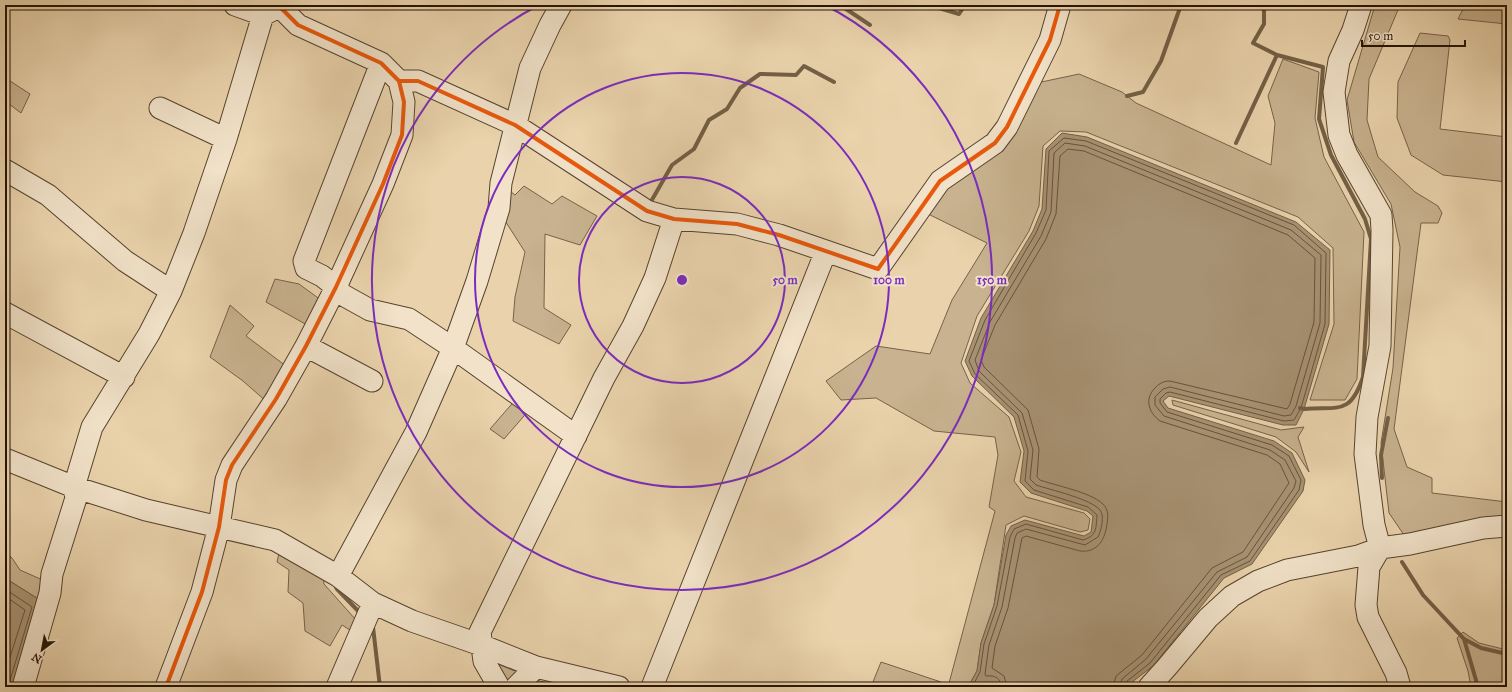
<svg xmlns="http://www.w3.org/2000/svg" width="1512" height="692" viewBox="0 0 1512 692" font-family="'IM FELL Great Primer',serif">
<rect width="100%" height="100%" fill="#ead3ac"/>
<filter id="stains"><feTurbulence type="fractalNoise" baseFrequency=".005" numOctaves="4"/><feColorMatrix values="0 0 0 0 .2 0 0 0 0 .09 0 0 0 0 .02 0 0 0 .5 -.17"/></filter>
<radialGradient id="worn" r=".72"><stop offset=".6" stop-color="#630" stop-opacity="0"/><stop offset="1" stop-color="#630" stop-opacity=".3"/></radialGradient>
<!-- green -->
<path fill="#c8b28f" stroke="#766249" d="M 1375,5 L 1400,5 L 1369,79 L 1367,120 L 1378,157 L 1415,192 L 1438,206 L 1442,213 L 1438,223 L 1421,223 L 1394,429 L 1407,467 L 1432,478 L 1432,493 L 1507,502 L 1507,521 L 1404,535 L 1389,513 L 1381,443 L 1393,368 L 1400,247 L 1391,204 L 1354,142 L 1347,100 Z
M 1465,5 L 1507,5 L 1507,24 L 1458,19 Z
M 1420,33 L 1448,36 L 1450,40 L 1440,129 L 1507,137 L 1507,182 L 1443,175 L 1411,155 L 1397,118 L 1398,82 Z
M 1283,59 L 1319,72 L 1315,118 L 1324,157 L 1364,232 L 1357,379 L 1345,400 L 1310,400 L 1334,324 L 1333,248 L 1298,217 L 1086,132 L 1060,131 L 1043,146 L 1039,206 L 1029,231 L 977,316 L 961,363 L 970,383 L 1009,417 L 1021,452 L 1014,481 L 1026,497 L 1084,513 L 1090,519 L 1088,530 L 1080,532 L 1024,516 L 1006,525 L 994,605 L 981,643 L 977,671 L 968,687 L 948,687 L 995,511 L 989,507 L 998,455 L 995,437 L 934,431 L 876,398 L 841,400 L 826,381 L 876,346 L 930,354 L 952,300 L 987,243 L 924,212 L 944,183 L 1004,142 L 1032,84 L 1079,74 L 1122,92 L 1136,103 L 1271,165 L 1275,123 L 1268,96 Z
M 7,79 L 30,94 L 21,113 L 5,101 L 5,84 Z
M 524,186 L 552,204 L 562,196 L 597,216 L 580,245 L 545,234 L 544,308 L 571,325 L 559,344 L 513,321 L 515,297 L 525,252 L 502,216 L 505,187 L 515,195 Z
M 275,279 L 299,284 L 321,300 L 307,325 L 266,302 Z
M 230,305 L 254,326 L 246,336 L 286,366 L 267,402 L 243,381 L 210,357 Z
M 517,398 L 531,408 L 504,439 L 490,429 Z
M 1172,400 L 1281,430 L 1304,427 L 1298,437 L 1309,472 L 1296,452 L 1276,437 L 1173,405 Z
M 5,552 L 12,558 L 20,570 L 47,582 L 43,602 L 5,578 Z
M 279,553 L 323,576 L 324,584 L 356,620 L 353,632 L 342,625 L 330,646 L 305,631 L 303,603 L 288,592 L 289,570 L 277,562 Z
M 1463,632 L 1479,643 L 1507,650 L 1507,687 L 1471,687 L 1468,671 L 1457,638 Z
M 475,655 L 540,681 L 565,687 L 490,687 Z
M 881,662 L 941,682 L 939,687 L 871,687 Z"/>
<!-- water -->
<path fill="#a79273" stroke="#735f46" d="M 1062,133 L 1087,137 L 1296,222 L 1330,250 L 1329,324 L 1304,409 L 1296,425 L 1283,425 L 1169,396 L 1163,401 L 1168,408 L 1274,441 L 1292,453 L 1305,480 L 1303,491 L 1252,564 L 1224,578 L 1153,666 L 1127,686 L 994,687 L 991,685 L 980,687 L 968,687 L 977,671 L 981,643 L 994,605 L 1006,535 L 1011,526 L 1025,520 L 1084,536 L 1091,532 L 1093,516 L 1087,511 L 1031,493 L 1020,482 L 1024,451 L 1014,417 L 972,376 L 965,361 L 981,318 L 1033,231 L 1042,209 L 1046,149 Z
M 5,578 L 43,602 L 16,687 L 5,687 Z"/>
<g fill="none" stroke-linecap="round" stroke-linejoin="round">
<!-- shore -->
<path stroke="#66523b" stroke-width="1" d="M 5,589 L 32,607 L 8,687
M 5,596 L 25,610 L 5,673
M 972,687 L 980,672 L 984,644 L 997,606 L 1010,537 L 1014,529 L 1026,524 L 1083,540 C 1097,536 1096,528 1097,515 L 1088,507 L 1034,490 L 1025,481 L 1028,451 L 1018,415 L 975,374 L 969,361 L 985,320 L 1036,233 L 1046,210 L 1049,151 L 1064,138 L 1086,141 L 1294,225 L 1326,253 L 1325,324 L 1301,408 L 1294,420 L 1284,421 L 1170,392 L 1166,393 L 1160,399 L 1160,403 L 1167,412 L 1272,445 L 1289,456 L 1301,480 L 1299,490 L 1250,561 L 1221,575 L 1150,663 L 1126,682 L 1124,687
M 1001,687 C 1001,678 995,675 986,676 L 985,674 L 989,645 L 1002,607 L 1015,538 L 1017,533 L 1026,529 L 1085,545 L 1098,537 C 1101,531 1105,516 1100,510 C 1091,499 1051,490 1036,485 L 1030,479 L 1033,450 L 1022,413 L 979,371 L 975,360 L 990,322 L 1041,236 L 1051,212 L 1054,153 L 1065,143 L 1085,146 L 1291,230 L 1321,255 L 1320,323 L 1296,406 L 1291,415 L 1284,416 L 1170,387 L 1163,389 L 1155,397 L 1155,405 L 1164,416 L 1270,450 L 1285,460 L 1296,481 L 1294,488 L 1247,557 L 1217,572 L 1146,659 L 1122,679 L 1119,687
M 1007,687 L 1004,676 L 992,668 L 995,646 L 1008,608 L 1022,538 L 1026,536 L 1080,551 C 1098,553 1105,539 1107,524 C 1108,517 1109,510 1103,504 C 1090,492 1057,486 1040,480 L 1037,477 L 1039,449 L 1028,410 L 984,367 L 981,360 L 995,325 L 1046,239 L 1056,214 L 1060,156 L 1068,149 L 1084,151 L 1288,235 L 1315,258 L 1314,322 L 1290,404 L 1287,409 L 1170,381 C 1164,381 1160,383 1156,387 C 1144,398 1148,412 1160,421 L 1267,455 L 1280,464 L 1289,483 L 1243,552 L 1212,568 L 1142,655 L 1116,676 L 1113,687"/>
<!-- stream -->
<path stroke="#735f46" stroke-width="4" d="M 840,5 L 870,25
M 929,5 L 959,14 L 965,5
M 1264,5 L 1264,24 L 1253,43 L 1277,55 L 1323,67 L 1319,119 L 1331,155 L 1365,219 L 1371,239 L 1363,377 C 1350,416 1338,406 1304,409 L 1300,408
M 1127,96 L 1143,92 L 1161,61 L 1181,5
M 1236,143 L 1277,55
M 649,205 L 672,165 L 694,149 L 709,120 L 727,109 L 740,88 L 760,74 L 796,75 L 804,66 L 834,82
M 1382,478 L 1381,455 L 1388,418
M 1402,562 L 1423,595 L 1464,639 L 1481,648 L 1507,654
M 334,583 L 337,589 L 361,614
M 371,625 L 373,627 L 380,687
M 1464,639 L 1478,687"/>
<!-- minor casing -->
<g stroke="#56432d" stroke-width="23">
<path id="minor" d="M 235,5 L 263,15 L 275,9
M 1361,5 L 1353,30 L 1339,61 L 1334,92 L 1339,135 L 1347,155 L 1381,215 L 1382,230 L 1380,346 L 1367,417 L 1365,454 L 1374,525 L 1380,548 L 1369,567 L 1366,605 L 1368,617 L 1396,673 L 1400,687
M 381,63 L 304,261 L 306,268 L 322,276 L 336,287 L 343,295 L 370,310 L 409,319 L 453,348 L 576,436
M 399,81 L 418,81 L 515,125 L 647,211 L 674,219 L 737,224 L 779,235 L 878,269 L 940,181 L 995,143 L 1007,127 L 1050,40 L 1060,5
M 160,108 L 226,139
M 5,170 L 48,195 L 125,261 L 171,291
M 5,313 L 124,377
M 306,346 L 372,381
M 5,459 L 74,487 L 146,510 L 275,540 L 338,576 L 373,603 L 412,621 L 481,645 L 536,667 L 619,687
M 338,576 L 416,432 L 453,348 L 477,281 L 499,208 L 501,183 L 530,68 L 550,25 L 561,5
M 23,687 L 50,593 L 52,574 L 76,498 L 74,487 L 92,427 L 149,334 L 171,291 L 194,233 L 226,139 L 263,15
M 166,687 L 202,592 L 219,527 L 226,480 L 232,465 L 276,399 L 306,346 L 336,287 L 383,184 L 402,135 L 404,102 L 399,81 L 381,63 L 298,25 L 278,5
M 337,687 L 373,603
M 499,687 L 484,661 L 480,632 L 604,378 L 633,326 L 655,278 L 674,219
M 516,687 L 536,667
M 652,687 L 826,251
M 1149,687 L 1167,667 L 1208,618 L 1232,596 L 1258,581 L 1287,570 L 1358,556 L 1380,548 L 1410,544 L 1483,528 L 1507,526"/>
</g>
<!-- minor -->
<use href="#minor" stroke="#f1e2c9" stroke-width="21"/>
<!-- cycleway casing -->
<g stroke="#f1e2c9" stroke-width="6">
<path id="cycleway" d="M 399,81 L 418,81 L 515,125 L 647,211 L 674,219 L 737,224 L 779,235 L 878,269 L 940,181 L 995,143 L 1007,127 L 1050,40 L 1060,5
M 166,687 L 202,592 L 219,527 L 226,480 L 232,465 L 276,399 L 306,346 L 336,287 L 383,184 L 402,135 L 404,102 L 399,81 L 381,63 L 298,25 L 278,5"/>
</g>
<!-- cycleway -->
<use href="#cycleway" stroke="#e8590c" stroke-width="4"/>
</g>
<!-- distance rings -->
<g fill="none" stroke="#7b2cbf" stroke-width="2">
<circle cx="682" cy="280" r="103"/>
<circle cx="682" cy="280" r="207"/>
<path d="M825 5A310 310 0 1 1 539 5"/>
</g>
<circle cx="682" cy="280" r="6" fill="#7b2cbf" stroke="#f1e2c9" stroke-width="2"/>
<g font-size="12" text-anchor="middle" font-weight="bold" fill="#7b2cbf" stroke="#f1e2c9" stroke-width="4" stroke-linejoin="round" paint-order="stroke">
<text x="785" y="284">50 m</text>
<text x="889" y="284">100 m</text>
<text x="992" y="284">150 m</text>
</g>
<!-- margin -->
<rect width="1512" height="692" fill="none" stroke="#ead3ac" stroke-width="20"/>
<rect x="6" y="6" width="1500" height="680" fill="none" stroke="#241303" stroke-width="2"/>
<rect x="10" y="10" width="1492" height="672" fill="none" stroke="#241303"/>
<!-- north arrow -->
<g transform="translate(42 650) rotate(212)" stroke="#f1e2c9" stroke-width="3" paint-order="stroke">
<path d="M0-3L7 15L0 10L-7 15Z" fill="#241303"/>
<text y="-6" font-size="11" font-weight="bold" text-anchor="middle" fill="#241303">N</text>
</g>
<!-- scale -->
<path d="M1362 40v6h103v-6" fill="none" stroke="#241303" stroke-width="2"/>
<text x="1368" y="40" font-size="12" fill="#241303" stroke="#f1e2c9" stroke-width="3" paint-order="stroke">50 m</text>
<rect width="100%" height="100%" filter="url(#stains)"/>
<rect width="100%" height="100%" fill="url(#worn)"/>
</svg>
